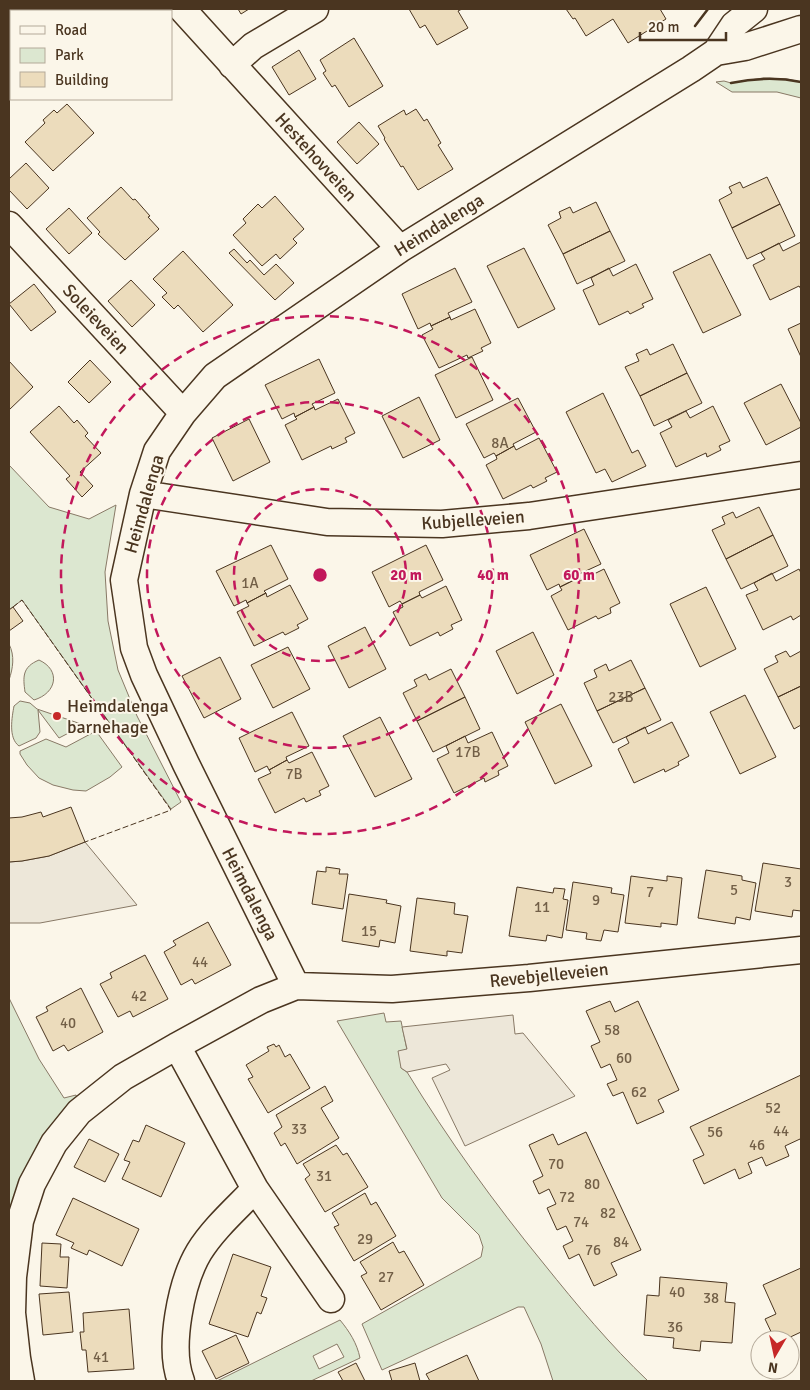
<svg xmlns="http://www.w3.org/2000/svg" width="810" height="1390" viewBox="0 0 810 1390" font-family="Signika,sans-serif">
<rect width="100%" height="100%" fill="#fbf6e9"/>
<!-- green -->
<path fill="#dce7d0" stroke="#887966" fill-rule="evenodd" d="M 763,78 L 787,79 L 801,82 L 801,98 L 777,92 L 732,92 L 716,82 L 724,81 L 731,83 Z
M 9,465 L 49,507 L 89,519 L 116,505 L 105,572 L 108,621 L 118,670 L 137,716 L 181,802 L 171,809 L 22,600 L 9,610 Z
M 9,644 C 15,656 13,668 9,680 Z
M 39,660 C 61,670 57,693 34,700 L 25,692 C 23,677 22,667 39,660 Z
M 20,701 L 30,703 L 37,709 L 84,725 L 59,738 L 38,710 L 40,732 L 36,738 L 19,746 C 8,738 12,717 14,706 Z
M 96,731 L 122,767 L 110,777 L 86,791 L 73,790 L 53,785 L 39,778 L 27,765 L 20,754 L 20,751 L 46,739 L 66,747 Z
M 9,998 L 39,1059 L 64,1098 L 76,1095 L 78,1101 L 9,1228 Z
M 384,1013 L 386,1022 L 401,1021 L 407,1050 L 401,1068 L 407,1072 C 448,1139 494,1203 544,1264 C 577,1305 610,1345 648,1381 L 553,1381 L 541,1344 L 524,1307 L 518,1307 L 382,1370 L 362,1324 L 481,1257 L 483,1247 L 479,1235 L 442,1198 L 337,1021 Z
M 340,1320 C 349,1331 357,1343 360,1358 L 311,1381 L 217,1381 ZM 337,1344 L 344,1357 L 319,1369 L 313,1356 Z"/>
<!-- parking -->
<path fill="#ede7d9" stroke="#887966" d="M 85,842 L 137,905 L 40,923 L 9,923 L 9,862 L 22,861 L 49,856 Z
M 513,1015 L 515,1034 L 523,1033 L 575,1096 L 465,1146 L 432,1078 L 450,1070 L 446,1064 L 407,1072 L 401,1068 L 398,1051 L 407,1049 L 402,1027 Z"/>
<!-- building -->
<path fill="#ecdcbc" stroke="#4a3520" d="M 31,9 L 55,9 L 52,11 L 33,11 Z
M 117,9 L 138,9 L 140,11 L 114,11 Z
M 238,9 L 249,9 L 241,14 Z
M 409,9 L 462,9 L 458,11 L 468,28 L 437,45 L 425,25 L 420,28 Z
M 566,9 L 660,9 L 666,19 L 628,43 L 613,19 L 586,36 L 575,18 L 573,19 Z
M 354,38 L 383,86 L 349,107 L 335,85 L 332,87 L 323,73 L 326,71 L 320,60 Z
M 9,41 L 11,43 L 11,51 L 9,53 Z
M 299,50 L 316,79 L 289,95 L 272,67 Z
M 67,104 L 94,133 L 53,171 L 25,142 L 45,123 L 43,120 L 54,110 L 57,113 Z
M 416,109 L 424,121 L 427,119 L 441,143 L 438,145 L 453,169 L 418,190 L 403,166 L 401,167 L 384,139 L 385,138 L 378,126 L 404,110 L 406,115 Z
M 359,122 L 379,144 L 357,164 L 337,142 Z
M 26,163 L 49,188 L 27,209 L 9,190 L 9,179 Z
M 767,177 L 780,204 L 732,228 L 719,200 L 732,193 L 729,187 L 740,182 L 743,188 Z
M 121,187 L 133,200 L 135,199 L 150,216 L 148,217 L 159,229 L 125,260 L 98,234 L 100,232 L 87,218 Z
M 275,196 L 304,229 L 293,239 L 297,243 L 280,259 L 276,254 L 262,266 L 233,235 L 246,223 L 243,219 L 258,204 L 262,208 Z
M 596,202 L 610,231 L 563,254 L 548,225 L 561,218 L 559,212 L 570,207 L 573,213 Z
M 780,204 L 795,236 L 747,259 L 732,228 Z
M 69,208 L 92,233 L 69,254 L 46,229 Z
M 610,231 L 625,261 L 577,284 L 563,254 Z
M 801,242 L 801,289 L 799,286 L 770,300 L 753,265 L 765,259 L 761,253 L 779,243 L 783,251 Z
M 524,248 L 555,309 L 518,328 L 487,266 Z
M 234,249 L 247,263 L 250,260 L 264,275 L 276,264 L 294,283 L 275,300 L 229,253 Z
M 183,251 L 233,305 L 203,332 L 178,305 L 174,309 L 162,297 L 167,293 L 153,279 Z
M 710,254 L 741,315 L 703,333 L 673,272 Z
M 636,264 L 653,299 L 642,304 L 644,307 L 630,314 L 628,311 L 599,325 L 583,290 L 594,285 L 591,278 L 609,268 L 613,276 Z
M 455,268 L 472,302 L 448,313 L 450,317 L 431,326 L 430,323 L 418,329 L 402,294 Z
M 131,280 L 155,305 L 132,327 L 108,301 Z
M 34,284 L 56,312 L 31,331 L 9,304 Z
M 475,309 L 491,343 L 481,348 L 483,351 L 468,358 L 467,355 L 439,368 L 422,335 L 433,329 L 431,326 L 450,317 L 451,320 Z
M 801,323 L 801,357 L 788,329 Z
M 673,344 L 687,373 L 640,396 L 625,367 L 639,361 L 636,354 L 647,349 L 650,355 Z
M 472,357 L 493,400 L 456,418 L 435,375 Z
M 319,359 L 335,393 L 312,404 L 314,407 L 295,417 L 294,413 L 282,419 L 265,385 Z
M 90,360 L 111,382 L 89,403 L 68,382 Z
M 9,361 L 33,387 L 9,410 Z
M 687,373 L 702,403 L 654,426 L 640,396 Z
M 781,384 L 801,423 L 801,427 L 766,445 L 744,403 Z
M 603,393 L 632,453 L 638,450 L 646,466 L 612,482 L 605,469 L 596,473 L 566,412 Z
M 419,397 L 440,440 L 403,458 L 382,416 Z
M 518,398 L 536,432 L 513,444 L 514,446 L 496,456 L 494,453 L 484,458 L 466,424 Z
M 338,399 L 355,433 L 345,438 L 347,442 L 332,449 L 331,446 L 302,460 L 285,425 L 297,419 L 295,417 L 314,407 L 315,410 Z
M 59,406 L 74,423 L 77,420 L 88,433 L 85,436 L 101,453 L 80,472 L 93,486 L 82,497 L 66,479 L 70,476 L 30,432 Z
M 713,406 L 730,441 L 719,446 L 721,450 L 707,457 L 706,453 L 676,467 L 660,433 L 672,427 L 668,420 L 686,411 L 690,418 Z
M 249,419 L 270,462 L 233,481 L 212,438 Z
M 539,438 L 557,472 L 545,478 L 547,481 L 533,488 L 531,485 L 503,499 L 486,465 L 497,459 L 496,456 L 514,446 L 516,450 Z
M 759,507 L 773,535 L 726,559 L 712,530 L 725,524 L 722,517 L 733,512 L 736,518 Z
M 584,529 L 601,564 L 577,575 L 578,578 L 560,587 L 559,584 L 547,590 L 530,555 Z
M 773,535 L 788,566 L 741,589 L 726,559 Z
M 271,545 L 288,579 L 264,591 L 266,593 L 247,603 L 246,600 L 234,606 L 216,571 Z
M 426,545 L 443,580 L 419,592 L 420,595 L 402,604 L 400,601 L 389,607 L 372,572 Z
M 604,569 L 620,603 L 610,608 L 611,613 L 598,619 L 596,616 L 568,630 L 551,596 L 562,590 L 560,587 L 578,578 L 580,581 Z
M 799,569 L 801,573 L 801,615 L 793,620 L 791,616 L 763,630 L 746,595 L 758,590 L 754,583 L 772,573 L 776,581 Z
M 290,585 L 308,619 L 297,625 L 299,628 L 285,635 L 283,632 L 254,646 L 237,612 L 249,606 L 247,603 L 266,593 L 267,597 Z
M 446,586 L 462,620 L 451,625 L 453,629 L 440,636 L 438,632 L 410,646 L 393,612 L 403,607 L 402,604 L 420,595 L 422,598 Z
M 706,587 L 736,649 L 700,667 L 670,604 Z
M 13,607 L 23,621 L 9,631 L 9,610 Z
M 365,627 L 386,669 L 349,688 L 328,646 Z
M 533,632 L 554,675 L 517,694 L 496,651 Z
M 288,647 L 310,689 L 273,708 L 251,665 Z
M 786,651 L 790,657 L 801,651 L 801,686 L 778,697 L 764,669 L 778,662 L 775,656 Z
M 220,657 L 241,699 L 204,718 L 182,676 Z
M 631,660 L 645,688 L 597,711 L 584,683 L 597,677 L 594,670 L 606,664 L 609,671 Z
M 451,669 L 465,697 L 417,721 L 403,693 L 417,686 L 414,680 L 426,674 L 429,680 Z
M 801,686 L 801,725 L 794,729 L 778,697 Z
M 645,688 L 661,720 L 613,743 L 597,711 Z
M 745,695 L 776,757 L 740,774 L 710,712 Z
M 465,697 L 480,729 L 433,752 L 417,721 Z
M 561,704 L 592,766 L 555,784 L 525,722 Z
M 292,712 L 309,746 L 286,757 L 287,760 L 269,770 L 267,766 L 255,772 L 239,738 Z
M 380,717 L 412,779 L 375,797 L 343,736 Z
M 672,722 L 689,756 L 678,762 L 679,765 L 665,772 L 664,769 L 634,783 L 618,749 L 629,743 L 626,737 L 645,727 L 648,734 Z
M 492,732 L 508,766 L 498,771 L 499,775 L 485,782 L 484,778 L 454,793 L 437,759 L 449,753 L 446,746 L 465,736 L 468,743 Z
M 312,752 L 329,786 L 319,791 L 321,795 L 306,802 L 304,798 L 275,813 L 258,779 L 271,773 L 269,770 L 287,760 L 289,763 Z
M 71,807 L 85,842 L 49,856 L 22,861 L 9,862 L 9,818 L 22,817 L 41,812 L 43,817 Z
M 763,863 L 801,869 L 801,911 L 793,910 L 792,917 L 755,911 Z
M 326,867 L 340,869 L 339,874 L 348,874 L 343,909 L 312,904 L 317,871 L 326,872 Z
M 706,870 L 742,876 L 742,880 L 756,883 L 750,920 L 736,917 L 735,924 L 698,918 Z
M 631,876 L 667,881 L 667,876 L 682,878 L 677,925 L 661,923 L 661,927 L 625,923 Z
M 573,882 L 612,888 L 611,893 L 624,895 L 618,932 L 604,930 L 601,941 L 586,939 L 587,933 L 566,930 Z
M 517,887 L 553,893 L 554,888 L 565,889 L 563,899 L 568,900 L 562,938 L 547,935 L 546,941 L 509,936 Z
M 349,894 L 387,900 L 386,903 L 401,906 L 395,943 L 380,940 L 379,947 L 342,941 Z
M 417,898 L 455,903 L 454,914 L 468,916 L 462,953 L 447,951 L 447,956 L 410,951 Z
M 208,922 L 231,965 L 195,984 L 192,979 L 181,985 L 164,952 L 176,945 L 173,941 Z
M 145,955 L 168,999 L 133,1017 L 130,1011 L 118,1017 L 100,984 L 112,978 L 110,973 Z
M 81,988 L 103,1032 L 68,1051 L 64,1045 L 53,1051 L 36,1017 L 48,1011 L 46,1007 Z
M 610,1001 L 615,1012 L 638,1001 L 679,1090 L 658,1100 L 664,1112 L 637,1124 L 623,1092 L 613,1096 L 607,1084 L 617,1080 L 610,1064 L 601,1068 L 591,1046 L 600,1042 L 586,1011 Z
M 274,1044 L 276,1047 L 279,1045 L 285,1057 L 290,1054 L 310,1088 L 268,1113 L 248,1079 L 253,1077 L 246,1065 L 269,1051 L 267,1047 Z
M 801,1075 L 801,1142 L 800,1139 L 785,1146 L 789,1156 L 766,1166 L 762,1157 L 748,1163 L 752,1173 L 739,1179 L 735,1169 L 704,1184 L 693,1160 L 704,1155 L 690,1127 Z
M 325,1086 L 333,1101 L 321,1108 L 339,1138 L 297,1164 L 285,1143 L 281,1146 L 274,1133 L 282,1127 L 276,1115 Z
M 146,1125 L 185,1143 L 161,1197 L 122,1179 L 130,1162 L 124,1160 L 133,1140 L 139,1142 Z
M 586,1132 L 641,1250 L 611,1263 L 617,1275 L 594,1286 L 579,1254 L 569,1259 L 563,1246 L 573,1241 L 566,1226 L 557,1230 L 547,1208 L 556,1204 L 549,1189 L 539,1194 L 533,1181 L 543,1176 L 529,1145 L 553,1134 L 558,1145 Z
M 89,1139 L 119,1154 L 105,1182 L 74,1167 Z
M 336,1145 L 343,1155 L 347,1153 L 368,1187 L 325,1212 L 305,1179 L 310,1175 L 303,1164 Z
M 365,1193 L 371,1205 L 376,1202 L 396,1236 L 354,1261 L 334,1227 L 339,1225 L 332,1213 Z
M 73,1198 L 139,1229 L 122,1266 L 89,1250 L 87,1255 L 71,1248 L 74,1243 L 56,1235 Z
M 393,1242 L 399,1253 L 404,1251 L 424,1285 L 381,1310 L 361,1276 L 367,1273 L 360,1262 Z
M 42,1243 L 61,1244 L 60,1257 L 69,1257 L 67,1288 L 40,1286 Z
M 233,1254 L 271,1267 L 261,1296 L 267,1298 L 261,1314 L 257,1312 L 248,1337 L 209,1324 Z
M 801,1268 L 801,1332 L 784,1340 L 775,1340 L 765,1319 L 776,1314 L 763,1285 Z
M 660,1277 L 727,1283 L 725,1302 L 735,1303 L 732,1343 L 701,1341 L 700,1351 L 673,1348 L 674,1338 L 644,1335 L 647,1295 L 659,1296 Z
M 69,1292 L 73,1332 L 43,1335 L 39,1294 Z
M 129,1309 L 134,1369 L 88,1372 L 86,1350 L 82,1350 L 80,1332 L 84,1332 L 83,1313 Z
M 236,1335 L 249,1363 L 216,1379 L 202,1351 Z
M 467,1355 L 479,1381 L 430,1381 L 426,1374 Z
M 356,1363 L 365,1381 L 343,1381 L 338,1372 Z
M 415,1363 L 420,1381 L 392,1381 L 389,1371 Z"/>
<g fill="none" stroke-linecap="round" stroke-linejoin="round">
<!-- street casing -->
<g stroke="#4a3520" stroke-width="29">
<path id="street" d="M 182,9 L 400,249
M 716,52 L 745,47 L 801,29
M 232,65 L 253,46 L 315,9
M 9,225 L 183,413
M 143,494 L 327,522 L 442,524 L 529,516 L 801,475
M 296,986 L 186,764 L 144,675 L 134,648 L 124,580 L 143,494 L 157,451 L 183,413 L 215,376 L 400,249 L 691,69 L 716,52 L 734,25 L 754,9
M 177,1046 L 255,1189 C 237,1208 213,1229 199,1252 C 181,1282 168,1348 181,1381
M 255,1189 L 331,1299
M 21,1381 L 17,1358 L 12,1313 L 13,1277 L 20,1221 L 32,1184 L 54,1143 L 79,1112 L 123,1077 L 177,1046 L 261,1000 L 296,986 L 392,989 L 529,978 L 801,950"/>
</g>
<!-- street -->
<use href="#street" stroke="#fbf6e9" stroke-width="26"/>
<!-- fence -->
<path stroke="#4a3520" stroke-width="1" stroke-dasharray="6 2.5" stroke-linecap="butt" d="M 13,607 L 22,600 L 171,810 L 85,842"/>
<!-- wall -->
<path stroke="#4a3520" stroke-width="2.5" d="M 695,26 L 708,9
M 731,83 C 755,78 777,77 801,82"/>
</g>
<!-- distance rings -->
<g fill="none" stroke="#c2185b" stroke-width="2.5" stroke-dasharray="9 6">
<circle cx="320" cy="575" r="86"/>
<circle cx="320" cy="575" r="173"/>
<circle cx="320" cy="575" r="259"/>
</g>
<!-- markers -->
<circle fill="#c62828" stroke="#fbf6e9" stroke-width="2" cx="57" cy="716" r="5"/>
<g text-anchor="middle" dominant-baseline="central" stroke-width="4" stroke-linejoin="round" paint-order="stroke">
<!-- number labels -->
<g font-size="15" fill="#725f47">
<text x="500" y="443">8A</text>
<text x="250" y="583">1A</text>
<text x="621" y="697">23B</text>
<text x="468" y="752">17B</text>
<text x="294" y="774">7B</text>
<text x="788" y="882">3</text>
<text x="734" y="890">5</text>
<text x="650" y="892">7</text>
<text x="596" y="900">9</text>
<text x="542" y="907">11</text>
<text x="369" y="931">15</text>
<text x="200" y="962">44</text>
<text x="139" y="996">42</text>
<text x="68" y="1023">40</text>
<text x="612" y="1030">58</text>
<text x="624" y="1058">60</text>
<text x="639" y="1092">62</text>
<text x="773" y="1108">52</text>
<text x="299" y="1129">33</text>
<text x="781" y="1131">44</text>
<text x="715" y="1132">56</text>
<text x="757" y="1145">46</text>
<text x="556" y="1164">70</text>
<text x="324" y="1176">31</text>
<text x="592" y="1184">80</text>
<text x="567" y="1197">72</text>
<text x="608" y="1213">82</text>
<text x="581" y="1222">74</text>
<text x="365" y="1239">29</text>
<text x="621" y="1242">84</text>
<text x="593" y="1250">76</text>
<text x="386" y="1277">27</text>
<text x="677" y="1292">40</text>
<text x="711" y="1298">38</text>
<text x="675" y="1327">36</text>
<text x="101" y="1357">41</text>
</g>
<!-- street labels -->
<g font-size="18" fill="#4a3520" stroke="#fbf6e9">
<text transform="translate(316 157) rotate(48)">Hestehovveien</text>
<text transform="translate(439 225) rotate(-32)">Heimdalenga</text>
<text transform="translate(96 319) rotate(47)">Soleieveien</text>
<text transform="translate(144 504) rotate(-74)">Heimdalenga</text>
<text transform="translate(473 520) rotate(-4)">Kubjelleveien</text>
<text transform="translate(250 894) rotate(63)">Heimdalenga</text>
<text transform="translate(549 975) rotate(-6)">Revebjelleveien</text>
</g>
<!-- poi labels -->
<g font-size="18" fill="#4a3520" stroke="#fbf6e9" text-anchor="start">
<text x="67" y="706">Heimdalenga<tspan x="67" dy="21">barnehage</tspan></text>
</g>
</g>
<circle cx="320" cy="575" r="8" fill="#c2185b" stroke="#fbf6e9" stroke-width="2.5"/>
<g font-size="15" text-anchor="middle" font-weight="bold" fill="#c2185b" stroke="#fbf6e9" stroke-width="4" stroke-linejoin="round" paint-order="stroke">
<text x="406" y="580">20 m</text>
<text x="493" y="580">40 m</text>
<text x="579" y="580">60 m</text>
</g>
<!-- border -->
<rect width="810" height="1390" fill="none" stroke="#4a3520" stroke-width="20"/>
<!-- legend -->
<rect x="10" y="10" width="162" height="90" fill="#fbf6e9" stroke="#b4a999"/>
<rect x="20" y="26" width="25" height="8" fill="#fbf6e9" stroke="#b4a999"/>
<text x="55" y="35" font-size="15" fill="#4a3520">Road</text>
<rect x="20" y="48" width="25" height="15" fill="#dce7d0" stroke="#b4a999"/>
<text x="55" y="60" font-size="15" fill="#4a3520">Park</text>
<rect x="20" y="72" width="25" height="15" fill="#ecdcbc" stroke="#b4a999"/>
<text x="55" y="85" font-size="15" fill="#4a3520">Building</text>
<!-- north arrow -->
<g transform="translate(775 1355) rotate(189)"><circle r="24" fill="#fbf6e9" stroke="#b4a999"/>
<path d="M0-4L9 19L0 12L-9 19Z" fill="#c62828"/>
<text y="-8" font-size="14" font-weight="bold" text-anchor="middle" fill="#4a3520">N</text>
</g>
<!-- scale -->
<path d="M640 32v8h86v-8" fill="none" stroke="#4a3520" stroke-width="2.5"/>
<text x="648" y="32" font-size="15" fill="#4a3520" stroke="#fbf6e9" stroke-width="4" paint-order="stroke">20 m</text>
</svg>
